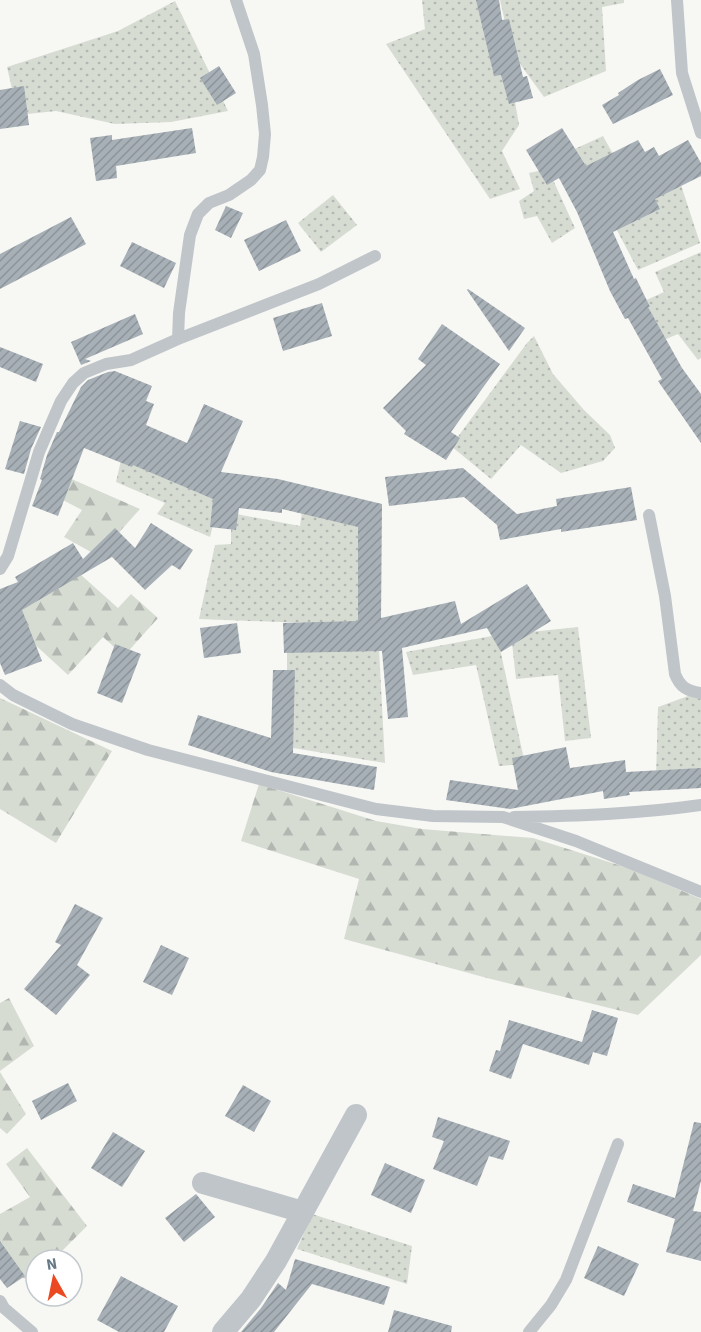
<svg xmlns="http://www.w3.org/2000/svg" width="701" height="1332" viewBox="0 0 701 1332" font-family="'Source Sans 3',sans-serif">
<defs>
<pattern id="forest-firs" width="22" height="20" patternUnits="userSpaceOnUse" patternTransform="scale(1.5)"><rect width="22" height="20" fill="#d7dcd3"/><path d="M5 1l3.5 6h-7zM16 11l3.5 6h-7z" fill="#b2b7b1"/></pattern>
<pattern id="park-dots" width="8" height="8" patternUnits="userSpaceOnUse" patternTransform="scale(1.5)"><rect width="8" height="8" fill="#d7dcd3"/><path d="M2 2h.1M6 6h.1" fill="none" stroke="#b2b7b1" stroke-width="1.8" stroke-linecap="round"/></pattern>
<pattern id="building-hatch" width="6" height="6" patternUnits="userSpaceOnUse" patternTransform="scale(1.5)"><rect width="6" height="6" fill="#a7b0b6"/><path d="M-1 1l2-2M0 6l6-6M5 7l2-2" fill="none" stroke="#8c949a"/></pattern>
</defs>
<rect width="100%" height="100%" fill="#f7f7f4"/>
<!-- forest -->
<path fill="url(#forest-firs)" d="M 67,477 L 140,509 L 98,556 L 64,537 L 82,510 L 55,496 Z
M 61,557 L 118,608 L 131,594 L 158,618 L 124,656 L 103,637 L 68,675 L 6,618 Z
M 0,698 L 112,751 L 56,843 L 0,809 Z
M 259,784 L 376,821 L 422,829 L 533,838 L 628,868 L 701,899 L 701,955 L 638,1015 L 487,978 L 344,939 L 359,879 L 241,841 Z
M 9,998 L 34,1046 L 0,1071 L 0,1003 Z
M 0,1072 L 26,1114 L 7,1134 L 0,1128 Z
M 27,1148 L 87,1226 L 53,1260 L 36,1260 L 36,1277 L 34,1279 L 12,1277 L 0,1257 L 0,1214 L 30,1197 L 6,1164 Z"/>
<!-- park -->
<path fill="url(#park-dots)" d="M 422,0 L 482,0 L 514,96 L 519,125 L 502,151 L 520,189 L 490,199 L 386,44 L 425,29 Z
M 500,0 L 624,0 L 624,3 L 602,7 L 606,71 L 544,97 L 512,53 Z
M 175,1 L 228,111 L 171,122 L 115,124 L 56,111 L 18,115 L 7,67 L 118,31 Z
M 603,136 L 628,181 L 613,193 L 566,153 Z
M 548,169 L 575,228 L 552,243 L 537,216 L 524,219 L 519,201 L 534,191 L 529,173 Z
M 681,185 L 700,243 L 638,270 L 611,219 Z
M 333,195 L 357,225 L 321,252 L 298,223 Z
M 701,252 L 701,358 L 698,360 L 678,334 L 659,342 L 642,302 L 664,292 L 655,272 Z
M 534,336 L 553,374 L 584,410 L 610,435 L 615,448 L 603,461 L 561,473 L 521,445 L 491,479 L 451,446 L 527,343 Z
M 125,443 L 220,497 L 210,537 L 157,514 L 165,503 L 116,482 Z
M 303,504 L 366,518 L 358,625 L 199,619 L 215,545 L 231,544 L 231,513 L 300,526 Z
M 578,627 L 591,738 L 565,741 L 558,675 L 516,679 L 511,634 Z
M 497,635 L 525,764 L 499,766 L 476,665 L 413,675 L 406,652 Z
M 287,648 L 379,649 L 385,763 L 287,747 Z
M 688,696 L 701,698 L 701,776 L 656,778 L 658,707 Z
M 312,1214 L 412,1246 L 407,1284 L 297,1249 Z"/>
<!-- building -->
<path fill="url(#building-hatch)" d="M 476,0 L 499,0 L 502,20 L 509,19 L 523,77 L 527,76 L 533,98 L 509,104 L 501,75 L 494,76 Z
M 219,66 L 236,93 L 217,105 L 200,78 Z
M 660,69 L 673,95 L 613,124 L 602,105 L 619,95 L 618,93 L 638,80 Z
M 24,86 L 29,125 L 0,129 L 0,90 Z
M 192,128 L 196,153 L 116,166 L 117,178 L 96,181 L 90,138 L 112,135 L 112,140 Z
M 562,128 L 586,166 L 638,140 L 645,152 L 654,147 L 659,156 L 688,140 L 701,163 L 701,176 L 655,199 L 660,209 L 613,232 L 634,279 L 636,278 L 650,307 L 648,307 L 682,368 L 701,394 L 701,443 L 658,381 L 662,379 L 628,318 L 625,319 L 610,291 L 577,212 L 559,178 L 547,185 L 526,150 Z
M 226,206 L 243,213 L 231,238 L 215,230 Z
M 71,217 L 86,244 L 0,289 L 0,254 Z
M 286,220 L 301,251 L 259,271 L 244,240 Z
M 132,242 L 176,263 L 164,288 L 120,266 Z
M 468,289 L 525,328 L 509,351 L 467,290 Z
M 322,303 L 332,336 L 283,351 L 273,318 Z
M 135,314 L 143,334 L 85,359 L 91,361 L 81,365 L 71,342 Z
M 442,324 L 500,364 L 451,432 L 460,438 L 446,460 L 404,434 L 406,431 L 383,408 L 426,365 L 418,359 Z
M 0,347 L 43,364 L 36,382 L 0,367 Z
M 115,371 L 152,386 L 146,401 L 154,404 L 146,425 L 187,443 L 204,404 L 243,421 L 221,472 L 278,479 L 382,504 L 381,618 L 455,601 L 461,624 L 527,584 L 551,621 L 501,652 L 487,628 L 402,648 L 408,717 L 388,719 L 382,651 L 284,653 L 283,623 L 358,621 L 358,527 L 282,509 L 282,513 L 239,508 L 236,530 L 210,527 L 213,499 L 133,465 L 132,467 L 84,448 L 58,516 L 32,506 L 42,480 L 40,479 L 47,455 L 57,432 L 59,432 L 81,387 L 88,380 L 108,372 Z
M 20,421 L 41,427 L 31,449 L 24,474 L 5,469 Z
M 463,468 L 517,514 L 557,506 L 556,499 L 631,487 L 637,520 L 561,532 L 561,529 L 500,540 L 497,525 L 464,497 L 389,506 L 385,477 Z
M 151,523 L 193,550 L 180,570 L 172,565 L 145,590 L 112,557 L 22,610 L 42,661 L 5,675 L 0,663 L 0,589 L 18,582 L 15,577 L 73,543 L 83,559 L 115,528 L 135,548 Z
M 237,623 L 241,653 L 204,658 L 200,628 Z
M 115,644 L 141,654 L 122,703 L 97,693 Z
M 273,670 L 295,670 L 293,753 L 377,767 L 374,790 L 271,772 L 188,745 L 198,715 L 271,738 Z
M 566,747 L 570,768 L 625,760 L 626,772 L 701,768 L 701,788 L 629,792 L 630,795 L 604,799 L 603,791 L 510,809 L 446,800 L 450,780 L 518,790 L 512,758 Z
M 75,904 L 103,918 L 77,965 L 90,975 L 56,1015 L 24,989 L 61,945 L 55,942 Z
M 161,945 L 189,958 L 172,995 L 143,982 Z
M 592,1010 L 618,1018 L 607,1056 L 593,1052 L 589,1065 L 523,1044 L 511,1079 L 489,1071 L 496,1050 L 500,1051 L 509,1020 L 582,1042 Z
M 68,1083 L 77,1101 L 41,1120 L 32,1101 Z
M 243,1085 L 271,1101 L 254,1132 L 225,1116 Z
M 438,1117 L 510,1141 L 503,1160 L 489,1156 L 477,1186 L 433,1169 L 444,1141 L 432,1137 Z
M 694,1122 L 701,1123 L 701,1181 L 693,1211 L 701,1212 L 701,1261 L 666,1252 L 675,1219 L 627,1202 L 633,1184 L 675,1198 Z
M 113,1132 L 145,1151 L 122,1187 L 91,1168 Z
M 385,1163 L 425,1180 L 411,1213 L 371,1195 Z
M 196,1194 L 215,1217 L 184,1242 L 165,1218 Z
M 0,1241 L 25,1276 L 7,1288 L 0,1279 Z
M 598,1246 L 639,1264 L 624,1296 L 584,1278 Z
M 295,1259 L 390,1287 L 384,1305 L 312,1284 L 274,1332 L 241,1332 L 261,1308 L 278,1283 L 286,1290 Z
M 121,1276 L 178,1306 L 164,1332 L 119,1332 L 97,1320 Z
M 394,1310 L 452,1326 L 451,1332 L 388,1332 Z"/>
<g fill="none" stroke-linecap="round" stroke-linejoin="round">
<!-- service -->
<path stroke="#c0c5c9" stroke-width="12" d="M 677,0 L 682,73 L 701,133
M 178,339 L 179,313 L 190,235 L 198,214 L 209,203 L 229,195 L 251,180 L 260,170 L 263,157 L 265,134 L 262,105 L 254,54 L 236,0
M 649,515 L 665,596 L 675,674 C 680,687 687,691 701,693
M 0,569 L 8,556 L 39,452 L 61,401 L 73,383 L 84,373 L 106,364 L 131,360 L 178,339 L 319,284 L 375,256
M 0,685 L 13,695 L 72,724 L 148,750 L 376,809 L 433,816 L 503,817 L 576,841 L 701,892
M 514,817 C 577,816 638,814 701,805
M 0,1301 L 4,1308 L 32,1332
M 529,1332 L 551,1305 L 566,1280 L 618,1144"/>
<!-- minor -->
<path stroke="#c0c5c9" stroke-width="22" d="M 203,1183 L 303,1212
M 223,1332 L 251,1299 L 276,1261 L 356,1115"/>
</g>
<!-- north arrow -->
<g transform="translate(54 1278) rotate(351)"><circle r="28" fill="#ffffff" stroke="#c1c9cf" stroke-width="1.5"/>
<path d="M0-4.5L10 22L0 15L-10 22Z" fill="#eb4921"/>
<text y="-9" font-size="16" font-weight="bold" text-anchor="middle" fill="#657986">N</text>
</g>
</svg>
